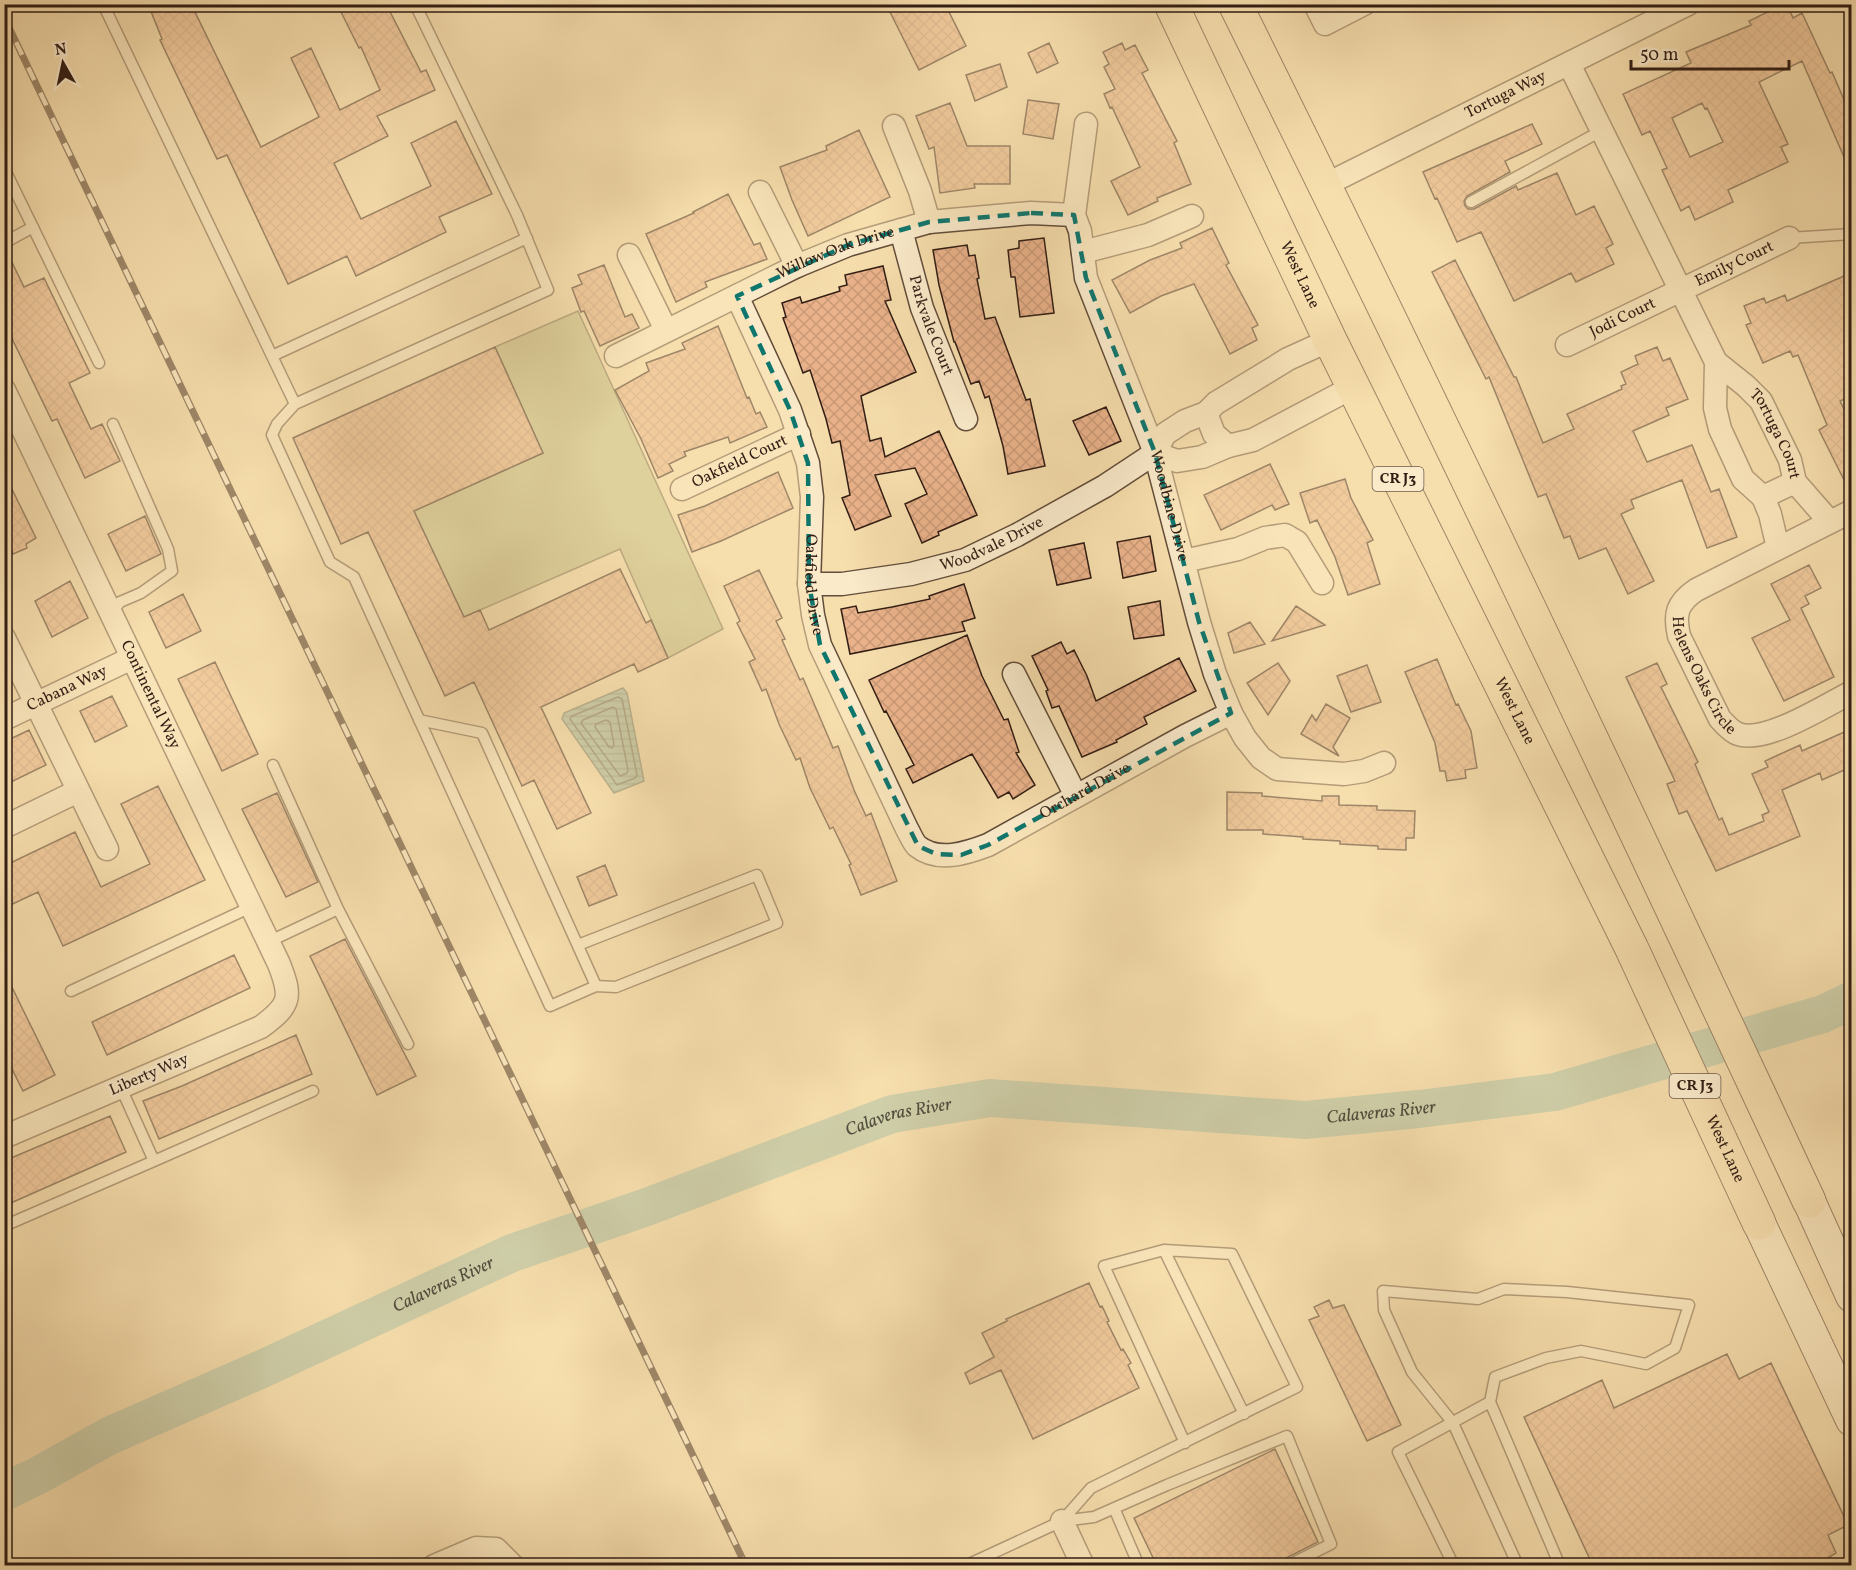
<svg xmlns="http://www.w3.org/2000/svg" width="1856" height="1570" viewBox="0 0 1856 1570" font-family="Vollkorn,serif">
<defs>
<pattern id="water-rules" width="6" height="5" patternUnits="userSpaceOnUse" patternTransform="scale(1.5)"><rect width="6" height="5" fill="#9ebda4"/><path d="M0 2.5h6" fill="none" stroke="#819984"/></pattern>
<pattern id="building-cross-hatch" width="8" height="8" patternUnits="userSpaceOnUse" patternTransform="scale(1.5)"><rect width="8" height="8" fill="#ebb38b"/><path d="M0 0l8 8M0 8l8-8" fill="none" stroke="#ca9a77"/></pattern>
</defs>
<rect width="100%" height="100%" fill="#f7dead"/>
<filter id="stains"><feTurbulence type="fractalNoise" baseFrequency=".00333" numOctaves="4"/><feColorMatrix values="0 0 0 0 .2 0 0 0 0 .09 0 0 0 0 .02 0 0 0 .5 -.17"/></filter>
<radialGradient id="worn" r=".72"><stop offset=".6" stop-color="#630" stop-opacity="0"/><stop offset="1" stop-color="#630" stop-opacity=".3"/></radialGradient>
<!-- park -->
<path fill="#c0c087" stroke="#786e4e" stroke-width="1.5" d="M 578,311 L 723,629 L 668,658 L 620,549 L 464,617 L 413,511 L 543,453 L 495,347 Z"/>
<!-- water -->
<path fill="url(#water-rules)" stroke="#727d6a" stroke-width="1.5" d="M 623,688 L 627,693 L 644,781 L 614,793 L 562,719 L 564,713 Z"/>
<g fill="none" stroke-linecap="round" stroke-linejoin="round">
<!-- shore -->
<path stroke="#686d5c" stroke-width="1.5" d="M 618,697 L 622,699 L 637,775 L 635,778 L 617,785 L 570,719 L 572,716 Z
M 613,707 L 616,709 L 628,770 L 627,773 L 620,776 L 581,723 L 583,720 Z
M 606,720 L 610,722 L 614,745 L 612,748 L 609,747 L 595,727 L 596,724 Z"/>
<!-- river -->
<path stroke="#9ebda4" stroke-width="38" id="s1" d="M 4,1492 L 39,1475 L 109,1436 L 262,1369 L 512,1253 L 644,1208 L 892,1114 L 990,1098 L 1305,1120 L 1419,1109 L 1555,1092 L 1823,1014 L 1852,1000"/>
</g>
<!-- building -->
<path fill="url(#building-cross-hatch)" stroke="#311d14" stroke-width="1.5" fill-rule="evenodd" d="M 148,4 L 191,4 L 261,147 L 319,117 L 291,58 L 311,48 L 340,110 L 380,90 L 361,47 L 359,48 L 337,4 L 386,4 L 421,72 L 426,70 L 435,90 L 377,116 L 388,136 L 334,163 L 361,219 L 431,186 L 411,143 L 456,121 L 492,194 L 439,217 L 446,232 L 356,276 L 347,256 L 288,284 L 227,155 L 217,159 L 160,40 L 162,39 Z
M 886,4 L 945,4 L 966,46 L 919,70 Z
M 1784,4 L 1787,4 L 1793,18 L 1802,13 L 1830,73 L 1832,72 L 1851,116 L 1851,173 L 1802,61 L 1759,82 L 1788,144 L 1781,147 L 1788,162 L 1728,190 L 1733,202 L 1695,220 L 1689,206 L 1681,211 L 1662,170 L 1667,168 L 1650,131 L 1642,135 L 1623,94 L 1691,63 L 1686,52 L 1751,25 L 1749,21 ZM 1702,103 L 1705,109 L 1707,108 L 1723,142 L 1690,157 L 1672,118 Z
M 1049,43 L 1058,63 L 1037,73 L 1028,53 Z
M 1122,43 L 1125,50 L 1135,45 L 1148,70 L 1142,73 L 1177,141 L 1174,143 L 1191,184 L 1157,198 L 1158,201 L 1128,215 L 1111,181 L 1140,167 L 1112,107 L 1110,108 L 1104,94 L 1115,89 L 1104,67 L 1109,64 L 1103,52 Z
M 1000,64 L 1007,87 L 975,101 L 966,75 Z
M 1028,100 L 1059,104 L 1053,139 L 1023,134 Z
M 950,103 L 967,146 L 1010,146 L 1010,184 L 974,184 L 975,188 L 940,193 L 934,147 L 929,149 L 916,116 Z
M 1532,124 L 1542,144 L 1505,161 L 1510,172 L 1467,196 L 1464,201 L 1465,206 L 1468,209 L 1474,209 L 1516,186 L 1518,190 L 1557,173 L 1576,215 L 1594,206 L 1613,244 L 1606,248 L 1614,264 L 1576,282 L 1571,273 L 1514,301 L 1481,232 L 1457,242 L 1437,198 L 1435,199 L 1423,172 Z
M 859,130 L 890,197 L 808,236 L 792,200 L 780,167 L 827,150 L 826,146 Z
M 728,194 L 754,245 L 760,243 L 767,259 L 705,282 L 707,287 L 676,302 L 646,234 L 694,213 L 693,212 Z
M 1212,228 L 1229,263 L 1226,265 L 1258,325 L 1252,328 L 1257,340 L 1230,354 L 1194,284 L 1161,296 L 1130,313 L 1112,280 L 1150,260 L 1182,248 L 1180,243 Z
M 1044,238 L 1054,313 L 1020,317 L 1015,277 L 1011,277 L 1008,250 L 1019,248 L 1019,241 Z
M 967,245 L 969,256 L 975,255 L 979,278 L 977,279 L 985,319 L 995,317 L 1026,400 L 1030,399 L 1045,466 L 1008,474 L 1003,446 L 989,396 L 985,398 L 979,381 L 971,384 L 955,342 L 954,342 L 939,285 L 933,250 Z
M 4,250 L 6,250 L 24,287 L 44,278 L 90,373 L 69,383 L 91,429 L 102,424 L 120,461 L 85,478 L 57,419 L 52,421 L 4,322 Z
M 1455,260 L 1514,377 L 1516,377 L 1543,443 L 1574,429 L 1567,414 L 1622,389 L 1621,386 L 1626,384 L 1621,372 L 1638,364 L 1635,356 L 1657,347 L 1663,361 L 1670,358 L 1688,399 L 1666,408 L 1669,415 L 1633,431 L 1647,462 L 1692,445 L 1711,492 L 1719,489 L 1737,537 L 1707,548 L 1682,480 L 1631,500 L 1634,508 L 1621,514 L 1654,581 L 1628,594 L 1606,548 L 1579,559 L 1570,536 L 1564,538 L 1546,494 L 1538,497 L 1489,377 L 1486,379 L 1432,272 Z
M 604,265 L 625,317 L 632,314 L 639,328 L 600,346 L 584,311 L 581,312 L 572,288 L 582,284 L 578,275 Z
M 883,266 L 891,300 L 885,301 L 916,372 L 861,396 L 870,441 L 881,438 L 885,457 L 939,431 L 977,515 L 938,532 L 939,535 L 922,543 L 905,504 L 927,494 L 915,468 L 875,475 L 891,516 L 855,530 L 842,498 L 850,495 L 840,441 L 832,443 L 826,419 L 810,370 L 803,373 L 783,318 L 786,317 L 782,303 L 800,297 L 802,303 L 840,291 L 839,287 L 847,285 L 845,275 Z
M 1851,273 L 1851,396 L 1840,401 L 1851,423 L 1851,494 L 1819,430 L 1827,425 L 1798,355 L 1793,357 L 1790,351 L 1763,363 L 1746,325 L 1751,323 L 1744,306 L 1764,298 L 1766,303 L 1785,295 L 1787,301 Z
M 718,326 L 747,398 L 749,397 L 756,414 L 760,412 L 767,427 L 730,443 L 728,437 L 684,452 L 686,456 L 669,464 L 673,471 L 658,478 L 641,439 L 615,390 L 649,371 L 646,363 L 685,349 L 682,343 Z
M 495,347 L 543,453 L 414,511 L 464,617 L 480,610 L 489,630 L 620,569 L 646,623 L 651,620 L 668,658 L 638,672 L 634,664 L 541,707 L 591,813 L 557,829 L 534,780 L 522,786 L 474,682 L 445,696 L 368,532 L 341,544 L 293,438 Z
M 1106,407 L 1121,441 L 1089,455 L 1073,421 Z
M 1270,464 L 1289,504 L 1275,510 L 1272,505 L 1221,530 L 1204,495 Z
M 778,472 L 793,508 L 721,541 L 692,552 L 678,515 L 705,506 Z
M 4,473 L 36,538 L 26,544 L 27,548 L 13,554 L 11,550 L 4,553 Z
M 1345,479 L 1351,498 L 1373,540 L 1367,543 L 1380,584 L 1348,595 L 1335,557 L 1317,520 L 1310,523 L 1300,493 Z
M 145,516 L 161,554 L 126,571 L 108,534 Z
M 1150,536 L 1156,571 L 1123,578 L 1117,542 Z
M 1084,543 L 1091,578 L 1057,585 L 1049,550 Z
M 1809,565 L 1821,588 L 1805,596 L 1809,604 L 1801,608 L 1834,677 L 1784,701 L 1752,638 L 1790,620 L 1771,584 Z
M 759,570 L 782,618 L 776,621 L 785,639 L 782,640 L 800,680 L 803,678 L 833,748 L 838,746 L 854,790 L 866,816 L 871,813 L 897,881 L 861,895 L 849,865 L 851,864 L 833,827 L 830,829 L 810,788 L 800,758 L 796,760 L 779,724 L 766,689 L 762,691 L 749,662 L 755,659 L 737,623 L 740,621 L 724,586 Z
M 70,581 L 88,618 L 52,637 L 35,601 Z
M 964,584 L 975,618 L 962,622 L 965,631 L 850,654 L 841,609 L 856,606 L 858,613 L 892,607 L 930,599 L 929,596 Z
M 183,594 L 201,631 L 166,648 L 149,612 Z
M 1160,601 L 1164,635 L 1134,639 L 1128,607 Z
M 1296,606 L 1325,625 L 1272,641 Z
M 1250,622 L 1265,644 L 1234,653 L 1228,633 Z
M 967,635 L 982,676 L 1004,720 L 1008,719 L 1019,752 L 1016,753 L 1035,785 L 1013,799 L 1009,792 L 998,798 L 972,754 L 913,783 L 906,769 L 914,765 L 886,711 L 884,712 L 869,680 Z
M 1061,642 L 1067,654 L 1074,650 L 1087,676 L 1096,701 L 1179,658 L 1196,691 L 1144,717 L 1147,724 L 1116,740 L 1117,742 L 1082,757 L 1059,706 L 1052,708 L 1046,691 L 1048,690 L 1032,656 Z
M 1437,659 L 1456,705 L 1458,704 L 1471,731 L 1477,768 L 1465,770 L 1466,778 L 1447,781 L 1445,771 L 1440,771 L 1435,743 L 1405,672 Z
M 215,662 L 258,754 L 222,771 L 178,679 Z
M 1278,663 L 1290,681 L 1268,715 L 1247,683 Z
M 1657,663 L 1667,684 L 1661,687 L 1698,762 L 1695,764 L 1719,820 L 1722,818 L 1729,835 L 1764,821 L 1762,815 L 1769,812 L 1752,774 L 1768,767 L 1765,761 L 1800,745 L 1802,751 L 1851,729 L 1851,767 L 1822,780 L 1820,773 L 1782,790 L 1800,836 L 1716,871 L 1687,811 L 1679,814 L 1667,784 L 1675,781 L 1626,677 Z
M 1367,665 L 1381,702 L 1351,712 L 1337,676 Z
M 112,696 L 127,726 L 95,742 L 80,711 Z
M 1326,704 L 1350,718 L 1333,747 L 1339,756 L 1301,734 L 1312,715 L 1316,721 Z
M 29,730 L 46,765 L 11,782 L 4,769 L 4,742 Z
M 158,786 L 205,880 L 63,946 L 38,892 L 4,908 L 4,866 L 75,832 L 101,887 L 150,864 L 121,804 Z
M 1227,792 L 1262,793 L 1262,796 L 1322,801 L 1322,796 L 1339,796 L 1339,805 L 1377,806 L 1377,810 L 1415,811 L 1414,838 L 1406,838 L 1406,850 L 1378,849 L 1378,846 L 1340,844 L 1340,841 L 1303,839 L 1303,837 L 1263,834 L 1263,830 L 1227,830 Z
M 277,793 L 318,882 L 286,897 L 242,809 Z
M 605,865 L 617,895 L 589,906 L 577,877 Z
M 345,939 L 416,1076 L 377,1095 L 310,956 Z
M 234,955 L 250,988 L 107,1055 L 92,1022 Z
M 4,971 L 55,1075 L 23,1091 L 4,1053 Z
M 296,1035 L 312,1074 L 159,1139 L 143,1101 L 182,1086 Z
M 110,1116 L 126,1152 L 4,1206 L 4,1161 Z
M 1089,1283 L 1100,1307 L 1102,1306 L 1109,1321 L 1107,1322 L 1121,1350 L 1123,1349 L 1131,1363 L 1128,1365 L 1139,1388 L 1033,1439 L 1001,1370 L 970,1384 L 965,1373 L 994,1357 L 982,1333 L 1007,1321 L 1006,1319 Z
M 1329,1300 L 1333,1308 L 1344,1305 L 1401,1425 L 1367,1441 L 1309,1320 L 1319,1316 L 1314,1307 Z
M 1727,1354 L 1739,1379 L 1771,1363 L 1848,1525 L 1828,1535 L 1836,1553 L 1826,1559 L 1829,1566 L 1593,1566 L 1524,1417 L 1602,1380 L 1614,1408 Z
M 1275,1449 L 1318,1542 L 1284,1559 L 1280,1566 L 1157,1566 L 1134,1518 Z"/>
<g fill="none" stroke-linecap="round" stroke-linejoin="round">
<!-- lane casing -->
<g stroke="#624d3a" stroke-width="13">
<path id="lane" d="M 103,4 L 295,404 L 548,290 L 517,215 L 415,4
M 4,168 L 99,363
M 1471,202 L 1601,131
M 1789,238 L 1852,234
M 4,243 L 33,227
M 272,356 L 527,238
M 295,404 L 277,424 L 272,435 L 330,562 L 354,577 L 550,1006 L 596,986 L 482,733 L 419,720
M 111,613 L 120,602 L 141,593 L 172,571 L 168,549 L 113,424
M 273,765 L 338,909
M 268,942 L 338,909 L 408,1044
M 578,945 L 757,875 L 777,923 L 616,987 L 596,986
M 71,991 L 251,907
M 121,1088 L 154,1161 L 313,1091
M 4,1226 L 154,1161
M 1164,1250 L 1244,1414
M 1114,1508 L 1139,1566
M 1062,1521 L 1091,1488 L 1297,1387 L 1232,1254 L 1164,1250 L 1104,1266 L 1185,1443
M 965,1566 L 1062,1521 L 1094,1517 L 1167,1485 L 1287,1436 L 1331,1544 L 1287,1566
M 1454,1566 L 1398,1452 L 1490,1402
M 1518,1566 L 1453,1423 L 1412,1372 L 1384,1310 L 1383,1291 L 1478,1299 L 1504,1289 L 1567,1292 L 1689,1305 L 1675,1348 L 1646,1364 L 1581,1351 L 1546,1358 L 1495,1377 L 1490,1402 L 1560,1566"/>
</g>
<!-- street casing -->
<g stroke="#624d3a" stroke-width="25">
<g id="street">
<path d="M 1315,4 L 1325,24 L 1364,4"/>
<path id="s2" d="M 1569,64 L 1716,362 L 1746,386 L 1761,401 L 1790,460 L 1795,482 L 1763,497 L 1743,479 L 1720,429 L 1715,408 L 1716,362"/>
<path id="s3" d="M 1086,124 L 1074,215 L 1080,231 L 1086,278 L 1155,453 L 1199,622 L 1215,674 L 1231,713 L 1245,738 L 1261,758 L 1277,769 L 1344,774 L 1364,771 L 1384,763"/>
<path d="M 894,126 L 920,191 L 929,222"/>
<path id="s4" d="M 1325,185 L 1688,4"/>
<path d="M 760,192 L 797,266"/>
<path id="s5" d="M 901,230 L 922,308 L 966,419"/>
<path d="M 1083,252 L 1148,235 L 1192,216"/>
<path d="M 629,255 L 666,330"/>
<path id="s6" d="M 737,296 L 790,410 L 808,463 L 812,497 L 809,584 L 813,615 L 820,645 L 907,829 C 910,834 913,842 917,846 C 938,863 967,853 988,845 L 1185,736 L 1231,713"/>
<path d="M 1330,340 L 1288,359 L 1216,403 L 1206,413 L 1214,434 L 1228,446 L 1253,440 L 1353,387"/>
<path id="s7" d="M 1567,345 L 1789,238"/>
<path id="s8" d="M 616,356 L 797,266 L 848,245 L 929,222 L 1031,213 L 1074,215"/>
<path id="s9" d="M 4,390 L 279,964 C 292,997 291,1005 261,1027 L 4,1137"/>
<path d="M 1155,453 L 1177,461 L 1202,457 L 1228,446"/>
<path d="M 1795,482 L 1830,522"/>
<path id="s10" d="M 682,489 L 799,434"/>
<path d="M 1763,497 L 1770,514 L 1778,548"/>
<path id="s11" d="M 1852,511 L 1696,590 C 1677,603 1674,614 1679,636 L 1720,719 C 1726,725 1730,731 1738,734 C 1766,744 1826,705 1852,692"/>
<path d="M 1184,561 L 1238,549 L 1265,538 L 1285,535 L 1297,542 L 1322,583"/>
<path id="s12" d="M 809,584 L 842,584 L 911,574 L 965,560 L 1017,535 L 1105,486 L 1155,453 L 1165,434 L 1185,421 L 1206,413"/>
<path d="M 4,638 L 107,849"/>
<path d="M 1014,674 L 1076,796"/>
<path id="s13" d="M 4,719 L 132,658"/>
<path d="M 4,827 L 78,791"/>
<path d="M 1062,1521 L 1083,1566"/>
<path d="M 434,1566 L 476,1548 L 496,1549 L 513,1566"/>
</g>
</g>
<!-- secondary casing -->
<g stroke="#311d14" stroke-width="34">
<path id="secondary" d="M 1809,1201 L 1852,1296
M 1759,1223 L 1852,1420"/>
</g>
<!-- primary casing -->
<g stroke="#311d14" stroke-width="35">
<g id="primary">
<path id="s14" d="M 1171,4 L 1330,340 L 1632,949 L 1759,1223"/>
<path d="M 1235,4 C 1432,400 1622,800 1809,1201"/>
</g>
</g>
<!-- lane -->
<use href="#lane" stroke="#faeaca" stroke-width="10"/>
<!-- street -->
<use href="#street" stroke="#faeaca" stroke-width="22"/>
<!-- secondary -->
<use href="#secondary" stroke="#faeaca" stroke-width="32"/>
<!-- primary -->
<use href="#primary" stroke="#f7dead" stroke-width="33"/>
<!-- rail casing -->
<g stroke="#311d14" stroke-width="7">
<path id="rail" d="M 4,17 L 746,1566"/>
</g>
<!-- rail -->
<use href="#rail" stroke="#faeaca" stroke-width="4.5" stroke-dasharray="14" stroke-linecap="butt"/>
</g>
<!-- marked area -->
<path d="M0 0H1856V1570H0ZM 1031,213 L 1074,215 L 1086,278 L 1155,453 L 1199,622 L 1231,713 L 988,845 L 961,855 L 936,854 L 918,846 L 820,645 L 809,584 L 808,463 L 790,410 L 737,296 L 848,245 L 929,222 Z" fill="#f7dead" fill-opacity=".55" fill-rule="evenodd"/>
<path fill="none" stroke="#0f766e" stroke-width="4.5" stroke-dasharray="12 8" stroke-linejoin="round" d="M 1031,213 L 1074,215 L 1086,278 L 1155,453 L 1199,622 L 1231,713 L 988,845 L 961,855 L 936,854 L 918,846 L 820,645 L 809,584 L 808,463 L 790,410 L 737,296 L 848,245 L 929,222 Z"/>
<g text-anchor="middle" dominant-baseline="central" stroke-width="5" stroke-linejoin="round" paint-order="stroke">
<!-- shield labels -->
<g fill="#faeaca" stroke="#6d5a4b" stroke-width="1.5">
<rect x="1372.5" y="467" width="51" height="24" rx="4.5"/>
<rect x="1669.5" y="1074" width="51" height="24" rx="4.5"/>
</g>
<g font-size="15" font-weight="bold" fill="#311d14">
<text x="1398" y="479">CR J3</text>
<text x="1695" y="1086">CR J3</text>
</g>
<!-- street labels -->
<g font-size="16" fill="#311d14" stroke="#faeaca">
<text stroke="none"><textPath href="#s4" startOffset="202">Tortuga Way</textPath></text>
<text stroke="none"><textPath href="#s8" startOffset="243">Willow Oak Drive</textPath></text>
<text stroke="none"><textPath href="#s7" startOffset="186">Emily Court</textPath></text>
<text stroke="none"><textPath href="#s14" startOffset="300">West Lane</textPath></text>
<text stroke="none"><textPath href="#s7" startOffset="62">Jodi Court</textPath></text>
<text stroke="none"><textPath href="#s5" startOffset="100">Parkvale Court</textPath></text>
<text stroke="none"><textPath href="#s2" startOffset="428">Tortuga Court</textPath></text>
<text stroke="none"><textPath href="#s10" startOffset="64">Oakfield Court</textPath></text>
<text stroke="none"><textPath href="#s3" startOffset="399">Woodbine Drive</textPath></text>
<text stroke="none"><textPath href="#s12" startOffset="189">Woodvale Drive</textPath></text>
<text stroke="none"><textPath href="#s6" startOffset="304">Oakfield Drive</textPath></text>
<text stroke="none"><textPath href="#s11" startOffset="274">Helens Oaks Circle</textPath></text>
<text stroke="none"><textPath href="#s13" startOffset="70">Cabana Way</textPath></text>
<text stroke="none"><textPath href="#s9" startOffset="338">Continental Way</textPath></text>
<text stroke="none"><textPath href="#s14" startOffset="786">West Lane</textPath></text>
<text stroke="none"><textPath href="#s6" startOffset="774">Orchard Drive</textPath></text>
<text transform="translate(149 1075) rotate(-23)">Liberty Way</text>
<text stroke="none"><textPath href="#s14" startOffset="1272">West Lane</textPath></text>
</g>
<!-- water labels -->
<g font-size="18" font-style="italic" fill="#524d3f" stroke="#faeaca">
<text stroke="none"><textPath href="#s1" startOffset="1458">Calaveras River</textPath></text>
<text stroke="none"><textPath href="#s1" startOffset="972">Calaveras River</textPath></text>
<text stroke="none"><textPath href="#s1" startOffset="486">Calaveras River</textPath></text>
</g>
</g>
<!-- margin -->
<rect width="1856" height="1570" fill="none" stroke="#f7dead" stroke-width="24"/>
<rect x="6" y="6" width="1844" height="1558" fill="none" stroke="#311d14" stroke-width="3"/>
<rect x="12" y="12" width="1832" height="1546" fill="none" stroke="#311d14" stroke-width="1.5"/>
<!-- north arrow -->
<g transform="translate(63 63) rotate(351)" stroke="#faeaca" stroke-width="4.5" paint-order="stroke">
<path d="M0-4.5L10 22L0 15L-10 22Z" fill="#311d14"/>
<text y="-9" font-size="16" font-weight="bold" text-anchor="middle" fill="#311d14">N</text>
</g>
<!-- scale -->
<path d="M1631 60v9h158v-9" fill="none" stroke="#311d14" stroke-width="3"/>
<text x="1640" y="60" font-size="18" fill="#311d14" stroke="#faeaca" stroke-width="4.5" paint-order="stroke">50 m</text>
<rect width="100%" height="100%" filter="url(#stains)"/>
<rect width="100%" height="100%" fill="url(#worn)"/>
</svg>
